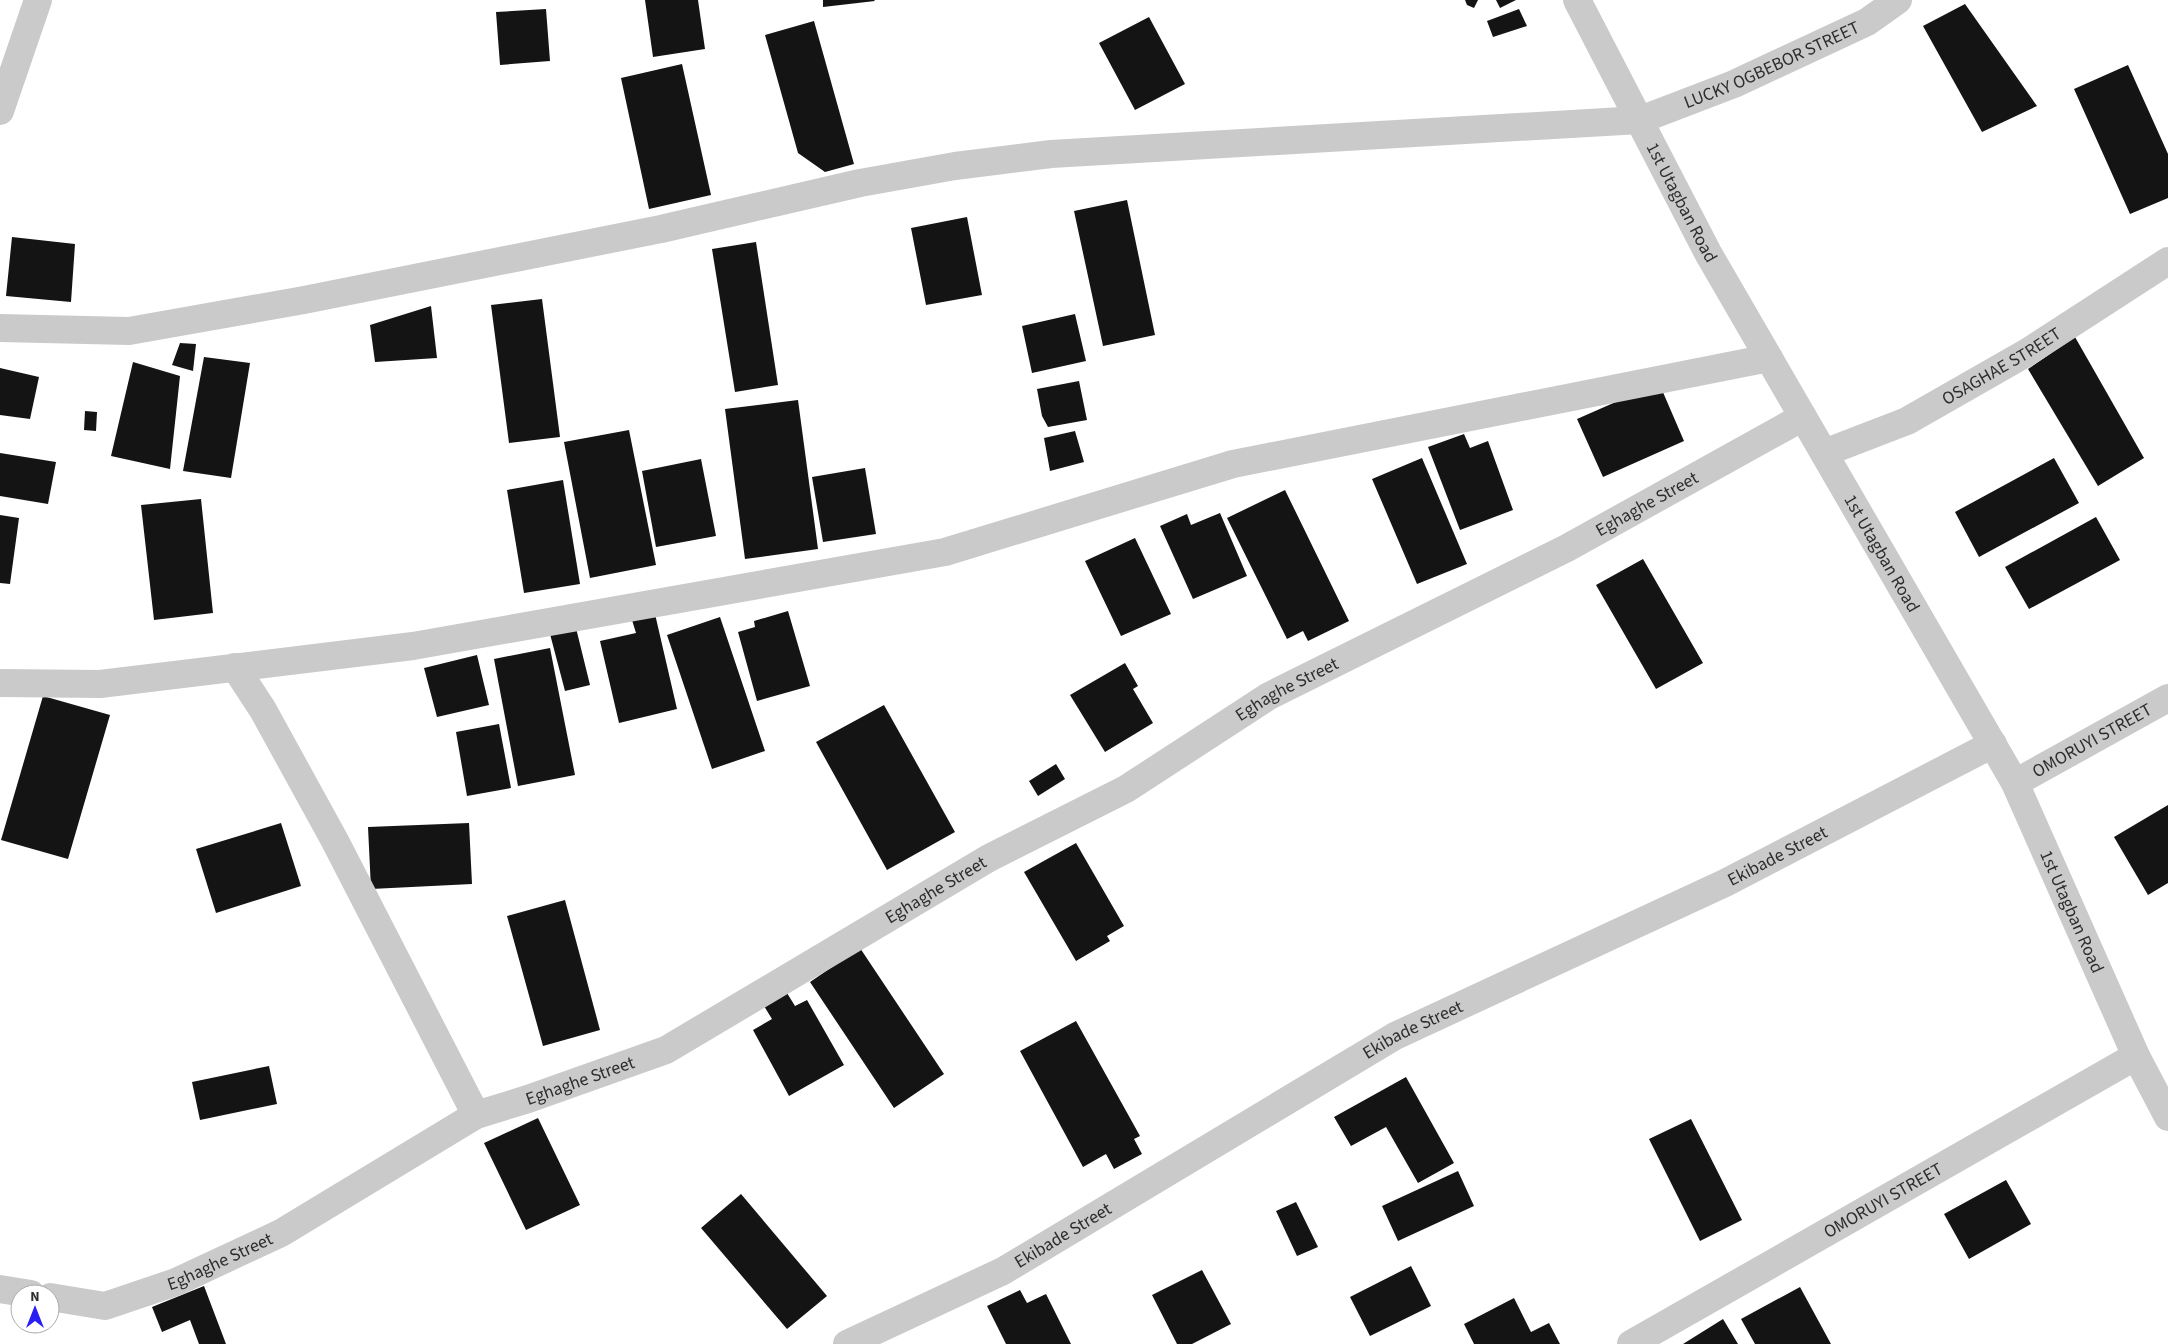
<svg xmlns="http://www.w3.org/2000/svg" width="2168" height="1344" viewBox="0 0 2168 1344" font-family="'Source Sans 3',sans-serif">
<rect width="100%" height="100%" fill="#fff"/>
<!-- building -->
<path fill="#141414" d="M 645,0 L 698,0 L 705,49 L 653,57 Z
M 823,0 L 874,0 L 875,1 L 823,7 Z
M 1465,0 L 1478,0 L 1474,8 L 1467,5 Z
M 1496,0 L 1516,0 L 1500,8 Z
M 1965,4 L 2037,106 L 1982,132 L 1923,26 Z
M 546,9 L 550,61 L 500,65 L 496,12 Z
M 1519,9 L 1527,26 L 1493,37 L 1487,21 Z
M 1149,17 L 1185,84 L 1135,110 L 1099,43 Z
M 814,21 L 854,164 L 825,172 L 798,153 L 765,35 Z
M 682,64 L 711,195 L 649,209 L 621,78 Z
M 2128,65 L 2168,154 L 2168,198 L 2130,214 L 2074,89 Z
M 1127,200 L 1155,335 L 1103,346 L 1074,211 Z
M 967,217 L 982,295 L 926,305 L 911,228 Z
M 12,237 L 75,244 L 71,302 L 6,296 Z
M 756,242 L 778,385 L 735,392 L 712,249 Z
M 542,299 L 560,437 L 509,443 L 491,305 Z
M 431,306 L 437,358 L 375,362 L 370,325 Z
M 1075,314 L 1086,361 L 1032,373 L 1022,326 Z
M 2075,337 L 2144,458 L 2098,486 L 2028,369 Z
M 180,343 L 196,344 L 193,371 L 172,365 Z
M 204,357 L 250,363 L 231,478 L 183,471 Z
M 133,362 L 180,376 L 170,469 L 111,456 Z
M 0,368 L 39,377 L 30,419 L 0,415 Z
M 1079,381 L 1087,420 L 1048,427 L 1042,416 L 1037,389 Z
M 1659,383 L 1684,441 L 1603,477 L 1577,419 Z
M 798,400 L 818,549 L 745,559 L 725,409 Z
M 85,411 L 97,412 L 96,431 L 84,430 Z
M 629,430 L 656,565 L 590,578 L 564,442 Z
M 1075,431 L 1084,462 L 1050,471 L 1044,438 Z
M 1464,434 L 1470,448 L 1488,441 L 1513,510 L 1460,530 L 1428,447 Z
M 0,453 L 56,462 L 48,504 L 0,496 Z
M 1422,458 L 1467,564 L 1417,584 L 1372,479 Z
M 2054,458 L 2079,503 L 1979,557 L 1955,512 Z
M 701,459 L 716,536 L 656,547 L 642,471 Z
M 865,468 L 876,534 L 823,542 L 812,477 Z
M 563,480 L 580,584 L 524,593 L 507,490 Z
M 1285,490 L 1349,621 L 1308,641 L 1303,631 L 1287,639 L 1227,518 Z
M 201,499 L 213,613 L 154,620 L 141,505 Z
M 1220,513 L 1247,576 L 1193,599 L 1160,526 L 1187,514 L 1191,525 Z
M 0,515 L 19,518 L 10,584 L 0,583 Z
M 2096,517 L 2120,560 L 2029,609 L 2005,567 Z
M 1135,538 L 1171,614 L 1121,636 L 1085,561 Z
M 1643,559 L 1703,663 L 1656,689 L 1596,585 Z
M 788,611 L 810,686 L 757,701 L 738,632 L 755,627 L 754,621 Z
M 655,614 L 677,709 L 619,723 L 600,641 L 636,633 L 632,620 Z
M 720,617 L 765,751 L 712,769 L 667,635 Z
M 576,628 L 590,685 L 565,691 L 550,634 Z
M 550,648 L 575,775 L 518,786 L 494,659 Z
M 477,655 L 489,705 L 437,717 L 424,668 Z
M 1125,663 L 1138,686 L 1133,689 L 1153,723 L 1105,752 L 1070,695 Z
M 43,696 L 110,715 L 68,859 L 1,840 Z
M 884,705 L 955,832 L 887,870 L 816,742 Z
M 499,724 L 511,788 L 467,796 L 456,732 Z
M 1056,764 L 1065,779 L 1038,796 L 1029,781 Z
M 2168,805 L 2168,883 L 2148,895 L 2114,837 Z
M 281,823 L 301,886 L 216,913 L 196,849 Z
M 469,823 L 472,884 L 371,889 L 368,827 Z
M 1076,843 L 1124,926 L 1107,936 L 1110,941 L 1076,961 L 1024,872 Z
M 565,900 L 600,1030 L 543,1046 L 507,916 Z
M 860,948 L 944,1074 L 894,1108 L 810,982 Z
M 787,993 L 795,1006 L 807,1000 L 844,1065 L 789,1096 L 753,1030 L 772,1019 L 764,1006 Z
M 1076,1021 L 1140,1136 L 1134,1139 L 1142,1154 L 1114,1169 L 1106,1154 L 1083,1167 L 1020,1051 Z
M 269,1066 L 277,1104 L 200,1120 L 192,1082 Z
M 1406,1077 L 1454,1163 L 1418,1183 L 1386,1127 L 1351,1146 L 1334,1117 Z
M 538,1118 L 580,1205 L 526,1230 L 484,1143 Z
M 1691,1119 L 1742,1220 L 1700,1241 L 1649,1139 Z
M 1458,1171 L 1474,1206 L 1398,1241 L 1382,1206 Z
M 2006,1180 L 2031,1224 L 1969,1259 L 1944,1214 Z
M 741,1194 L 827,1296 L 787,1329 L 701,1228 Z
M 1296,1202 L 1318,1247 L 1297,1256 L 1276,1211 Z
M 1411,1266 L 1431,1306 L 1370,1336 L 1350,1297 Z
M 1202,1270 L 1231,1324 L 1192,1344 L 1177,1344 L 1152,1295 Z
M 204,1286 L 226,1344 L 199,1344 L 190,1320 L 162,1332 L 152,1307 Z
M 1800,1287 L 1831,1344 L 1755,1344 L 1741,1319 Z
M 1020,1290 L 1027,1303 L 1046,1294 L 1071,1344 L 1006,1344 L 987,1306 Z
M 1514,1298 L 1531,1332 L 1549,1323 L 1560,1344 L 1474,1344 L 1464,1324 Z
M 1723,1319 L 1738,1344 L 1683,1344 Z"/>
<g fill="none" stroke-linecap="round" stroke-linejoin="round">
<!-- minor -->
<g stroke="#cacaca" stroke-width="28">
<path id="s1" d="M 1577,0 L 1708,253 L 2015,783 L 2136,1056 L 2168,1117"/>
<path d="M 0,111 L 38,0"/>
<path id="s2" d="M 0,328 L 129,331 L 304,300 L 661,229 L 860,183 L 955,166 L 1051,154 L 1640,120 L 1734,84 L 1867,22 L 1898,0"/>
<path id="s3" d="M 1824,453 L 1907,421 L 2026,353 L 2168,261"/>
<path d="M 235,667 L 263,710 L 335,841 L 476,1115"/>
<path d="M 0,683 L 100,684 L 413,646 L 945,552 L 1233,464 L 1769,358"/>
<path id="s4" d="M 2015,783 L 2168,698"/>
<path d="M 0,1289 L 31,1294"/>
<path id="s5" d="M 50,1297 L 105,1306 L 176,1282 L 281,1233 L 476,1115 L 528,1099 L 666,1050 L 989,858 L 1126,789 L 1269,696 L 1567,548 L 1803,417"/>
<path id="s6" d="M 847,1344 L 1003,1271 L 1395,1036 L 1725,883 L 1993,744"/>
<path id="s7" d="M 1631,1344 L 2136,1056"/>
</g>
</g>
<g text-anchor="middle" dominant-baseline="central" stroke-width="5" stroke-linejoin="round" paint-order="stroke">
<!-- street labels -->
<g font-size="18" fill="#2d2d2d" stroke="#fff">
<text stroke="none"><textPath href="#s2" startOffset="1801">LUCKY OGBEBOR STREET</textPath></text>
<text stroke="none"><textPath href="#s1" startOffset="228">1st Utagban Road</textPath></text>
<text stroke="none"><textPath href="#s3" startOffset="198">OSAGHAE STREET</textPath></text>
<text stroke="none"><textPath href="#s5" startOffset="1799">Eghaghe Street</textPath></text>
<text stroke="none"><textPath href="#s1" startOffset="632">1st Utagban Road</textPath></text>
<text stroke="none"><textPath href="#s5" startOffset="1394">Eghaghe Street</textPath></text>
<text stroke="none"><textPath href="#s4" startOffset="88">OMORUYI STREET</textPath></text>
<text stroke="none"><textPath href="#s6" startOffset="1052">Ekibade Street</textPath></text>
<text stroke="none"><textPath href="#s5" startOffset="989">Eghaghe Street</textPath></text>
<text stroke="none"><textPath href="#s1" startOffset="1038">1st Utagban Road</textPath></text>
<text stroke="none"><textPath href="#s6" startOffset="648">Ekibade Street</textPath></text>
<text stroke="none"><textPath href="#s5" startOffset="584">Eghaghe Street</textPath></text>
<text stroke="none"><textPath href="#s7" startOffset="290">OMORUYI STREET</textPath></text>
<text stroke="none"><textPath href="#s6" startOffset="242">Ekibade Street</textPath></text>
<text stroke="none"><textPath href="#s5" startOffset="179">Eghaghe Street</textPath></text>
</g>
</g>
<!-- north arrow -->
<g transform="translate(35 1309)"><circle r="24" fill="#ffffff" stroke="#ababab"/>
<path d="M0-4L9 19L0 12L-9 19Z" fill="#291ff3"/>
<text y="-8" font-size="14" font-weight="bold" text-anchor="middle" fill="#2d2d2d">N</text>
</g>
</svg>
